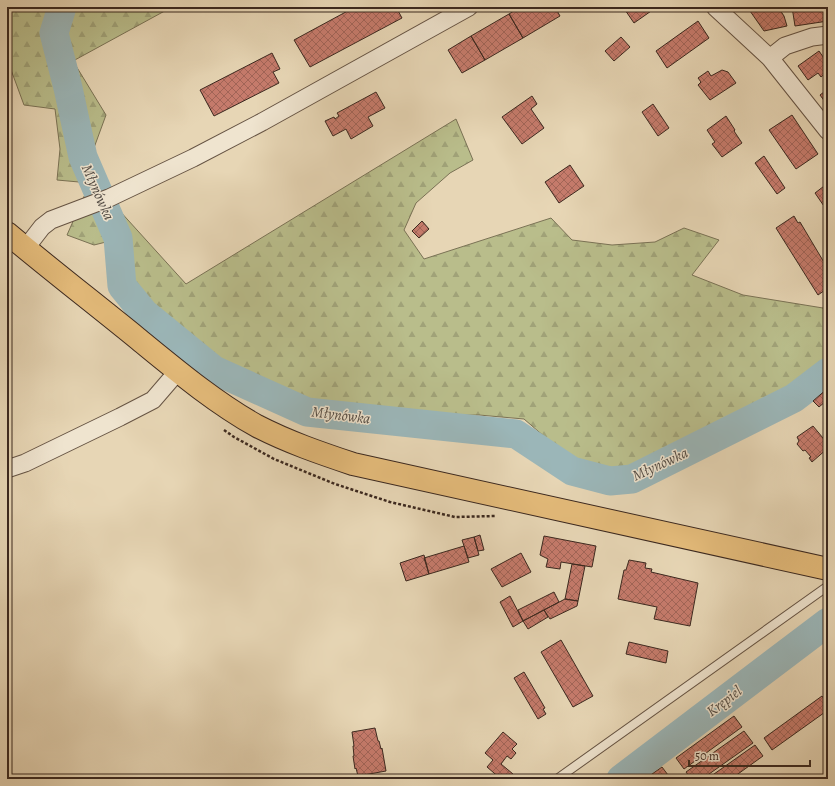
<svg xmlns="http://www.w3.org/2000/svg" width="835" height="786" viewBox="0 0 835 786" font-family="Alegreya,serif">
<defs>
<pattern id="forest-firs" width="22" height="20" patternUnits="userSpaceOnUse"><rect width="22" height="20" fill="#b9bd8b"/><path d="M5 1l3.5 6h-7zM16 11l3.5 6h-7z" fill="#a0a278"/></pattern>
<pattern id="building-cross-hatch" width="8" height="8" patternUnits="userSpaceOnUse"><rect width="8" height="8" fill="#c67b6c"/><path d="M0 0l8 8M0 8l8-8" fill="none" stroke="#a26558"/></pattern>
</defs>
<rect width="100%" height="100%" fill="#e7d6b5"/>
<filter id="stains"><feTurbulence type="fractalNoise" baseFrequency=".005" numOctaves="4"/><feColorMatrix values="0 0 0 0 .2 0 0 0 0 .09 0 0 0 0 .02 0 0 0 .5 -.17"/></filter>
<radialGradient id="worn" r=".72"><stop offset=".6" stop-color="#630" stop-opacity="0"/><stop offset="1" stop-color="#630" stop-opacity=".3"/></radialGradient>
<!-- forest -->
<path fill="url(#forest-firs)" stroke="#7a7255" d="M 7,7 L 172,7 L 73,61 L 106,115 L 91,156 L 118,209 L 186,284 L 456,119 L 473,160 L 450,173 L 416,203 L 404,230 L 424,259 L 551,218 L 572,240 L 612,245 L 655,242 L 684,228 L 719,240 L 692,275 L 743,295 L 823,308 L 828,316 L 828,363 L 768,403 L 630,475 L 610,478 L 583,470 L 524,419 L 479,415 L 376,417 L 348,410 L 306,404 L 217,367 L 202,357 L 142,301 L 114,268 L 114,240 L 94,245 L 67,235 L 90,183 L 57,180 L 60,149 L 55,109 L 24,105 L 7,59 Z"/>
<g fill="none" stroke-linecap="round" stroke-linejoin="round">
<!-- river -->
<path stroke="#9bb6b8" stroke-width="29" d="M 62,7 L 54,33 L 68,88 L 83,157 L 118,238 L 122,286 L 144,313 L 214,370 L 307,412 L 516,434 L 572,471 L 610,481 L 632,479 L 794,398 L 828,372
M 621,779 L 828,622"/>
</g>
<!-- building -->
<path fill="url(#building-cross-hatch)" stroke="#3b281f" d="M 355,7 L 396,7 L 402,18 L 310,67 L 294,40 Z
M 520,7 L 555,7 L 560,16 L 523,38 L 509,14 Z
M 623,7 L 652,7 L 654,9 L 634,23 Z
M 755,7 L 778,7 L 784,16 L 787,26 L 764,31 L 750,11 Z
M 792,7 L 828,7 L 828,21 L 795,26 Z
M 509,14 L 523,38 L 485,60 L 471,36 Z
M 698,21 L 709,38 L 667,68 L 656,51 Z
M 471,36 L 485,60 L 462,73 L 448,50 Z
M 621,37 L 630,47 L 614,61 L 605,51 Z
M 819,51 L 828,64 L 828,67 L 824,69 L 827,72 L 821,77 L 818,73 L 808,80 L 798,66 Z
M 272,53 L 280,69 L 273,72 L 279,83 L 214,116 L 200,90 Z
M 722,70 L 728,72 L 736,83 L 710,100 L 698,85 L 701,82 L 698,78 L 708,71 L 711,76 Z
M 828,82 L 828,106 L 820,95 L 828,89 L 825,85 Z
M 376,92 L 385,108 L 368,117 L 373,126 L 351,139 L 346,129 L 333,136 L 325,121 L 334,117 L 335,119 L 339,116 L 337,113 Z
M 532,96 L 537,104 L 531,109 L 544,128 L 522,144 L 502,117 Z
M 653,104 L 669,128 L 658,136 L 642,112 Z
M 792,115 L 818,154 L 796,169 L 769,130 Z
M 726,116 L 735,130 L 734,131 L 742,143 L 722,157 L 712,144 L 715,142 L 707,130 Z
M 764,156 L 785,188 L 777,194 L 755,163 Z
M 570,165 L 584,186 L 559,203 L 545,182 Z
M 828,183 L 828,212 L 815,193 Z
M 794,216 L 798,223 L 800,222 L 828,269 L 828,288 L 818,295 L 776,228 Z
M 422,221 L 429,229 L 419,238 L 412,231 Z
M 828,388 L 828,404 L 826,401 L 819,407 L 813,401 Z
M 813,426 L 828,444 L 828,448 L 812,462 L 809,458 L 811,457 L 805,450 L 803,451 L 797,444 L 799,441 L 797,437 Z
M 480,535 L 484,550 L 478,551 L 474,537 Z
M 544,536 L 596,546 L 592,567 L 561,562 L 560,569 L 546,567 L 548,559 L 540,555 Z
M 474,537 L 479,555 L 468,558 L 462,540 Z
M 464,546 L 469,562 L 429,574 L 424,558 Z
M 521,553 L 531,572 L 502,587 L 491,569 Z
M 424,555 L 429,574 L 406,581 L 400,563 Z
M 629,560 L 646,563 L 645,568 L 652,569 L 651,572 L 698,583 L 690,626 L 654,619 L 657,607 L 618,599 L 624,570 L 626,570 Z
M 572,564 L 585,566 L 578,601 L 565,599 Z
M 554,592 L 559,602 L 523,621 L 518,610 Z
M 510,596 L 523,621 L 513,627 L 500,602 Z
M 565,599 L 578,601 L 577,606 L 550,619 L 544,610 Z
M 544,610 L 548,617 L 528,629 L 523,621 Z
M 561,640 L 593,696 L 573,707 L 541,652 Z
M 629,642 L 668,651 L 666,663 L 626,654 Z
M 524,672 L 545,708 L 543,709 L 546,714 L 538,719 L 514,678 Z
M 822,696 L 828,704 L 828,710 L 772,750 L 764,738 Z
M 734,716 L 742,727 L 684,769 L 676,758 Z
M 375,728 L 378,741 L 379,741 L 381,749 L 382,748 L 386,771 L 358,776 L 356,768 L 355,769 L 353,756 L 354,756 L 353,746 L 354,746 L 352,732 Z
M 744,731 L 753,743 L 702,779 L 691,779 L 686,772 Z
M 503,732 L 517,744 L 512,749 L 516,753 L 511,759 L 507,756 L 501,764 L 513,774 L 508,779 L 501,779 L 487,767 L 493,760 L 485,753 Z
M 755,745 L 763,756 L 731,779 L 707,779 Z
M 662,767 L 671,779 L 645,779 Z"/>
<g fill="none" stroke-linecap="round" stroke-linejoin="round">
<!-- lane casing -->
<g stroke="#665444" stroke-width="10">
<path id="lane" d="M 557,779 L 828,586"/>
</g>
<!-- street casing -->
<g stroke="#665444" stroke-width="19">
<path id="street" d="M 715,7 L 770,58 L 828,131
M 770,58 L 785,46 L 812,37 L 828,35
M 25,249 L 42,227 L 51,220 L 109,198 L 193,158 L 262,122 L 469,7
M 7,469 L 25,463 L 120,417 L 153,400 L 178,371"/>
</g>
<!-- primary casing -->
<g stroke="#3b281f" stroke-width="24">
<path id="primary" d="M 7,233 C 50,269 94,303 137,338 C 175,369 214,402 257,426 C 288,442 320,453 353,464 L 828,569"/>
</g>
<!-- path -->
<path stroke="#3b281f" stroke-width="2.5" stroke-dasharray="3 2" stroke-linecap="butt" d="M 224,430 L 234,437 L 274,459 L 335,484 L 390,502 L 455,517 L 495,516"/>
<!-- lane -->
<use href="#lane" stroke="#efe4cf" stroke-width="8"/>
<!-- street -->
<use href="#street" stroke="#efe4cf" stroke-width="17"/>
<!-- primary -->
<use href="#primary" stroke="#e4bb7a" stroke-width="22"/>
</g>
<g text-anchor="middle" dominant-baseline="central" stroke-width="3" stroke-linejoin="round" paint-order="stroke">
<!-- water labels -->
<g font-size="15" font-style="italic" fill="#534c45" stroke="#efe4cf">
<text transform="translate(98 192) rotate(66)">Młynówka</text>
<text transform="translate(341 415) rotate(7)">Młynówka</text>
<text transform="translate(660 464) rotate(-25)">Młynówka</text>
<text transform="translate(724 701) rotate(-37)">Krępiel</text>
</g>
</g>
<!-- margin -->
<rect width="835" height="786" fill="none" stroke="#e7d6b5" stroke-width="24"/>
<rect x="8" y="8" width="819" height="770" fill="none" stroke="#3b281f" stroke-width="2"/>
<rect x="12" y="12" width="811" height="762" fill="none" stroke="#3b281f"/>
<!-- scale -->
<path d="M689 760v6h121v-6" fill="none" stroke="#3b281f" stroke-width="2"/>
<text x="695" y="760" font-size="12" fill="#3b281f" stroke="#efe4cf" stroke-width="3" paint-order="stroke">50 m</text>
<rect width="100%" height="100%" filter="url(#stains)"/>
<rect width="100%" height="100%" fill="url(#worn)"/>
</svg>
